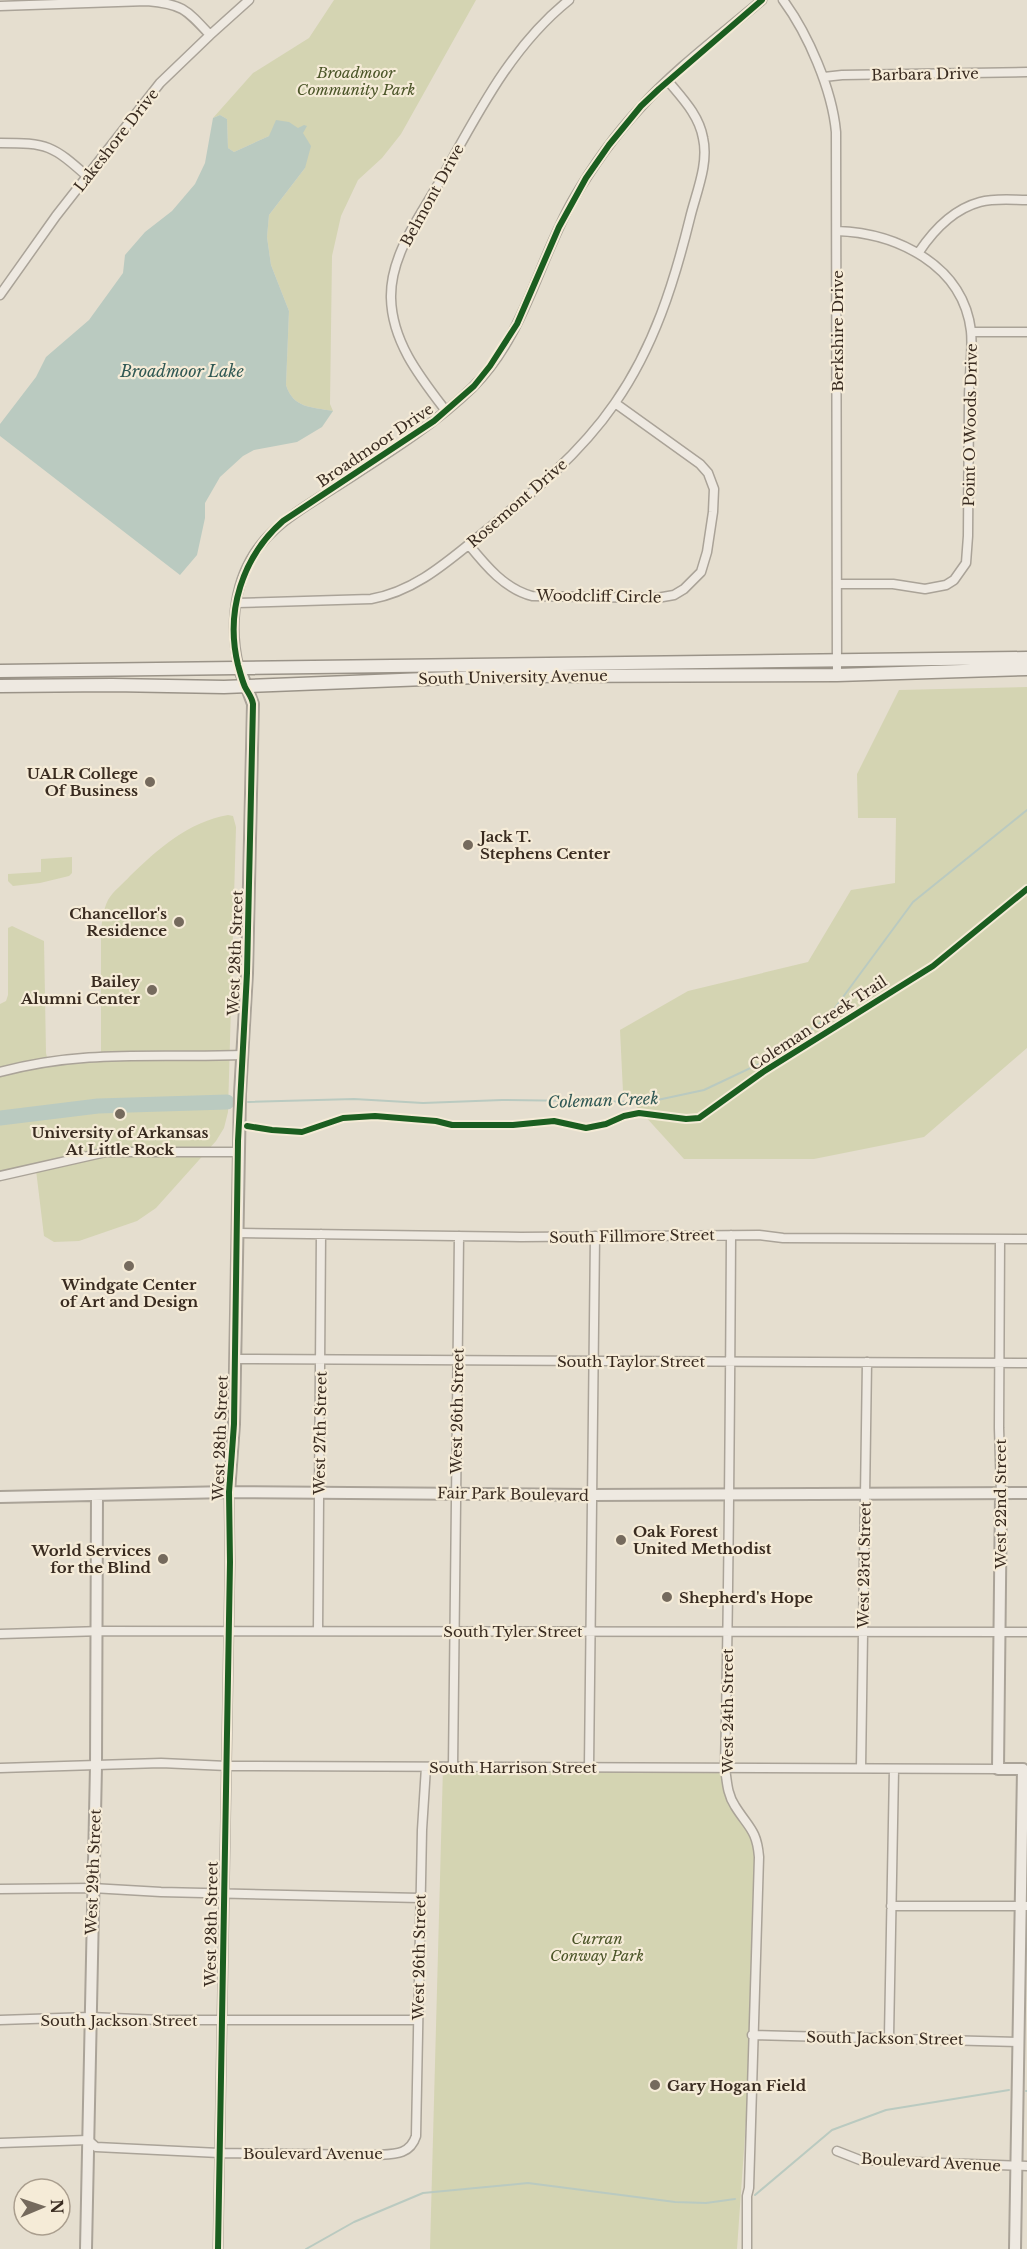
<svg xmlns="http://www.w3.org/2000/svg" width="1027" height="2249" viewBox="0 0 1027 2249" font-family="'Libre Baskerville',serif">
<rect width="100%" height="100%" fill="#e5decf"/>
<!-- green -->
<path fill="#d4d4b2" d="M 334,0 L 476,0 L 401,134 L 382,158 L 358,180 L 341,216 L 332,256 L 330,404 L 333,411 C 311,407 293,408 286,385 L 289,311 L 271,265 L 267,237 L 269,215 L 305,168 L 298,128 L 269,136 L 234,152 L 228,148 L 227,119 L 220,115 L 213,118 L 253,73 L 309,38 Z
M 1027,687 L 1027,1048 L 924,1137 L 814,1159 L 684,1159 L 623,1092 L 620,1030 L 688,991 L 808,962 L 851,890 L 895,883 L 896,818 L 858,818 L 857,774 L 899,690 Z
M 228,815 L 233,816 L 236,827 L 228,1112 L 224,1128 L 216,1141 L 156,1208 L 137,1221 L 79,1241 L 54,1242 L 44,1236 L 36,1170 L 30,1166 L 26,1166 L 0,1172 L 0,1004 L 6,1001 L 8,995 L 8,928 L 12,926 L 44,941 L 46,1053 L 48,1062 L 55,1066 L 96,1060 L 100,1056 L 101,1051 L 101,932 C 102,921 103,910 108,900 C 113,891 123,884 130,876 C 158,849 188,822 228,815 Z
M 72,857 L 72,873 L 69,876 L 40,883 L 13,886 L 8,881 L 8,874 L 41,872 L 41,859 Z
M 443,1767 L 725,1768 L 728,1790 L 755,1836 L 752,2035 L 737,2249 L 430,2249 Z"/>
<!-- water -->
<path fill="#bacac0" d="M 220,115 L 227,119 L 228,148 L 234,152 L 269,136 L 276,120 L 289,122 L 298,128 L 304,125 L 307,126 L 303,133 L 311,146 L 305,168 L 269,215 L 267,237 L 271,265 L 289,311 L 286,385 C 293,408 311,407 333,411 L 322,427 L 297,442 L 254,450 L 243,456 L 220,477 L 205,503 L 205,518 L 197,555 L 180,575 L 0,436 L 0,424 L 36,377 L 46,357 L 89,320 L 123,273 L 125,255 L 145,232 L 172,211 L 195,184 L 205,163 L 213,118 Z"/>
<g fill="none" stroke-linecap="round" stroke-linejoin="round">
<!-- stream -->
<path stroke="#bacac0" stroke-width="2" d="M 248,1102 L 354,1099 L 423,1103 L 502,1100 L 648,1102 L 704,1090 L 776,1056 L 829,1016 L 913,902 L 1027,810
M 1026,2091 L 1027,2091
M 755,2195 L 832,2130 L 886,2110 L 1009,2090
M 306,2249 L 354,2222 L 423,2193 L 528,2183 L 675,2202 L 706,2203 L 735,2199"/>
<!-- river -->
<path stroke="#bacac0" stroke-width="15" d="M 0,1118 L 98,1106 L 227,1102"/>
<!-- minor casing -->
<g stroke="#aaa398" stroke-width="11">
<path id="minor" d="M 783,0 C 808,34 832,89 836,132 L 837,675
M 0,6 L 147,1 C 182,4 186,9 210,35
M 824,77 L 842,75 L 1027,72
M 0,143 C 48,143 52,145 88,177
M 837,231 C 897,233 963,265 971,331 C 973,350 969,378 969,399 C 969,445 968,491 968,536 L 966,563 L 954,580 L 946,585 L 925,589 L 893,584 L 837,584
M 919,252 C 933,231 954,209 980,202 C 995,198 1012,200 1027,200
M 0,295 L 56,216 L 160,83 L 210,35 L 249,0
M 971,332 L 1027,332
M 446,411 C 420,377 392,342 391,298 C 390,255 420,217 440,181 C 476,117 510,47 569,0
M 469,545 C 486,566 505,589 532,596 L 657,598 L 674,595 L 684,589 L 701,572 L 707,552 L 713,512 L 714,489 L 708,473 L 700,464 L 615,403
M 237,603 L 371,599 C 416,591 448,561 483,533 C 531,494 580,454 615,403 C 654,347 674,283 690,218 C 696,193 709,164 703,138 C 699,115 682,98 668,81
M 239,667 C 230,630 233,587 254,554 C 273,524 305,507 334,488 C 382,457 432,427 473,387 C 525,335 538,261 573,200 C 592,167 614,136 640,108 C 676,68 721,35 762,0
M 0,1072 C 85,1049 157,1058 243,1055
M 0,1176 L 106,1152 L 238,1152
M 238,1233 L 521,1237 L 759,1235 L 783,1238 L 1027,1239
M 731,1235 C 730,1413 729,1590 725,1768 C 727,1781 727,1794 735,1806 C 748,1827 757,1830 759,1857 L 749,2188 L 747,2196 L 747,2249
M 1000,1239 L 999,1428 L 1001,1493
M 235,1359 L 1027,1363
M 318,1631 L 321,1234
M 0,1634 L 103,1631 L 1027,1632
M 453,1767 L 459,1236
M 589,1767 L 595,1236
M 0,1768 L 161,1763 L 227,1766 L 998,1769
M 861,1768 L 867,1362
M 0,1889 L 92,1888 L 161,1892 L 420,1898
M 891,1906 L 1027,1906
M 0,2020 L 90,2017 L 159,2020 L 418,2020
M 752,2035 L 1018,2042
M 889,2037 L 894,1769
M 0,2143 L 88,2140 L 96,2147 L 219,2153 L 377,2155 C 394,2154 410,2155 416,2136 L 422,1830 L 426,1767
M 837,2151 L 860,2160 L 1027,2166
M 218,2249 L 230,1562 L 229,1492"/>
</g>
<!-- tertiary casing -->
<g stroke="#aaa398" stroke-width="14">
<path id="tertiary" d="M 229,1492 L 234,1424 L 240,1094 L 247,973 L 253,704 L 239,667
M 1001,1493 L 998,1769 L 1023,1769 L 1015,2249
M 0,1497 L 229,1492 L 591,1495 L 1027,1493
M 86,2249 L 96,1766 L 97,1495"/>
</g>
<!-- secondary casing -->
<g stroke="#9a9388" stroke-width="15">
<path id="secondary" d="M 0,671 L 1027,658
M 0,686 L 112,685 L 224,687 L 502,676 L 837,675 L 1027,669"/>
</g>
<!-- minor -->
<use href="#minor" stroke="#eee9e1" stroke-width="8"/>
<!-- tertiary -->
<use href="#tertiary" stroke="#eee9e1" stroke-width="10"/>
<!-- secondary -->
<use href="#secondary" stroke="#eee9e1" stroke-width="12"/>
<!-- cycleway casing -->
<g stroke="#f5ebd7" stroke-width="10">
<path id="cycleway" d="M 247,1126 L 272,1130 L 302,1132 L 343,1118 L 375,1116 L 436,1121 L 452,1125 L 513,1125 L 554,1121 L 586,1128 L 606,1124 L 624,1116 L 639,1113 L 686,1119 L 699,1118 L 763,1072 L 933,966 L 1027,889
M 218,2249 L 230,1562 L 229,1492 L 234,1424 L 238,1141 L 247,973 L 253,704 C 252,697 248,693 245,687 C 242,680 240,672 238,665 C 225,612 242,557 283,521 L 434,421 L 474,386 L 490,366 L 517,324 L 559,227 L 586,178 L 609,145 L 641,106 L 659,89 L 762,0"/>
</g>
<!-- cycleway -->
<use href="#cycleway" stroke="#1b5e20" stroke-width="6"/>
</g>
<!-- markers -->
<g fill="#756a5d" stroke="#f5ebd7" stroke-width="2">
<circle cx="150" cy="782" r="6"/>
<circle cx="468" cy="845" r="6"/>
<circle cx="179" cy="922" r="6"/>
<circle cx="152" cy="990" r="6"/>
<circle cx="120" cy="1114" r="6"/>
<circle cx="129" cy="1266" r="6"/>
<circle cx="621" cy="1540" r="6"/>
<circle cx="163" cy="1559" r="6"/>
<circle cx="667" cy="1597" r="6"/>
<circle cx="655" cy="2085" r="6"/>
</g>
<g text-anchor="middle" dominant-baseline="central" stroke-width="4.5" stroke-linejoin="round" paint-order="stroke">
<!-- park labels -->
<g font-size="15" font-style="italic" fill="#4b5528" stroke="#f5ebd7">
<text x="356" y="72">Broadmoor<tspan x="356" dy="17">Community Park</tspan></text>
<text x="597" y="1938">Curran<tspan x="597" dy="17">Conway Park</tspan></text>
</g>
<!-- street labels -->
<g font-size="15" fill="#392b20" stroke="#f5ebd7">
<text transform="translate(925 74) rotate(-1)">Barbara Drive</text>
<text transform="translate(116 140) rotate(-52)">Lakeshore Drive</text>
<text transform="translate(432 195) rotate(-61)">Belmont Drive</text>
<text transform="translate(837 331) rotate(-90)">Berkshire Drive</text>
<text transform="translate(970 425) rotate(-89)">Point O Woods Drive</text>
<text transform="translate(375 445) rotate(-34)">Broadmoor Drive</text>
<text transform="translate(517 503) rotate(-41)">Rosemont Drive</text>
<text transform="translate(599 596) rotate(1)">Woodcliff Circle</text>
<text transform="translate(513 677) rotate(-1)">South University Avenue</text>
<text transform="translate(235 953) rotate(-88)">West 28th Street</text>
<text transform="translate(818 1023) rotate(-33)">Coleman Creek Trail</text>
<text transform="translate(632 1236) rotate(-1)">South Fillmore Street</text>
<text x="631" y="1361">South Taylor Street</text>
<text transform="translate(457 1411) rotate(-89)">West 26th Street</text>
<text transform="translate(320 1433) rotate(-89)">West 27th Street</text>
<text transform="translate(220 1438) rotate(-88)">West 28th Street</text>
<text transform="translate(513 1494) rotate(1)">Fair Park Boulevard</text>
<text transform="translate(1000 1504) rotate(-90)">West 22nd Street</text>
<text transform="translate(864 1565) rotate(-89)">West 23rd Street</text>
<text x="513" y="1631">South Tyler Street</text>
<text transform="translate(727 1711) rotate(-90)">West 24th Street</text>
<text x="513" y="1767">South Harrison Street</text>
<text transform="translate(93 1872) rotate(-88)">West 29th Street</text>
<text transform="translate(211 1924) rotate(-89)">West 28th Street</text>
<text transform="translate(419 1957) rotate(-89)">West 26th Street</text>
<text x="119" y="2020">South Jackson Street</text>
<text transform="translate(885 2038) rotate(1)">South Jackson Street</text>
<text x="313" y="2153">Boulevard Avenue</text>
<text transform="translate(931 2162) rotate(3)">Boulevard Avenue</text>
</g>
<!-- poi labels -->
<g font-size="15" font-weight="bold" fill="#392b20" stroke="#f5ebd7" text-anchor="end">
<text x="138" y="773">UALR College<tspan x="138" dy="17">Of Business</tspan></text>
<text x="480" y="836" text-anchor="start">Jack T.<tspan x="480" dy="17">Stephens Center</tspan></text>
<text x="167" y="913">Chancellor's<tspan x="167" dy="17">Residence</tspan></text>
<text x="140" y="981">Bailey<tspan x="140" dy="17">Alumni Center</tspan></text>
<text x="120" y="1132" text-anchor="middle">University of Arkansas<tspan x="120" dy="17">At Little Rock</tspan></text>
<text x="129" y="1284" text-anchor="middle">Windgate Center<tspan x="129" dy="17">of Art and Design</tspan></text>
<text x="633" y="1531" text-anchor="start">Oak Forest<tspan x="633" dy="17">United Methodist</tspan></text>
<text x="151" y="1550">World Services<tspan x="151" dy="17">for the Blind</tspan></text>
<text x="679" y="1597" text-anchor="start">Shepherd's Hope</text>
<text x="667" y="2085" text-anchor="start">Gary Hogan Field</text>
</g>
<!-- water labels -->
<g font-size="16" font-style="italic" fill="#305854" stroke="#f5ebd7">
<text x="182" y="371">Broadmoor Lake</text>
<text transform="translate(603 1100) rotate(-2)">Coleman Creek</text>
</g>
</g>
<!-- north arrow -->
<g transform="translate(42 2207) rotate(88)"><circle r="28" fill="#f5ebd7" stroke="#aa9e8e" stroke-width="1.5"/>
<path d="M0-4.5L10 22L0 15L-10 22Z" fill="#756a5d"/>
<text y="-9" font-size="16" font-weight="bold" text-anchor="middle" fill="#392b20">N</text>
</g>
</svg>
